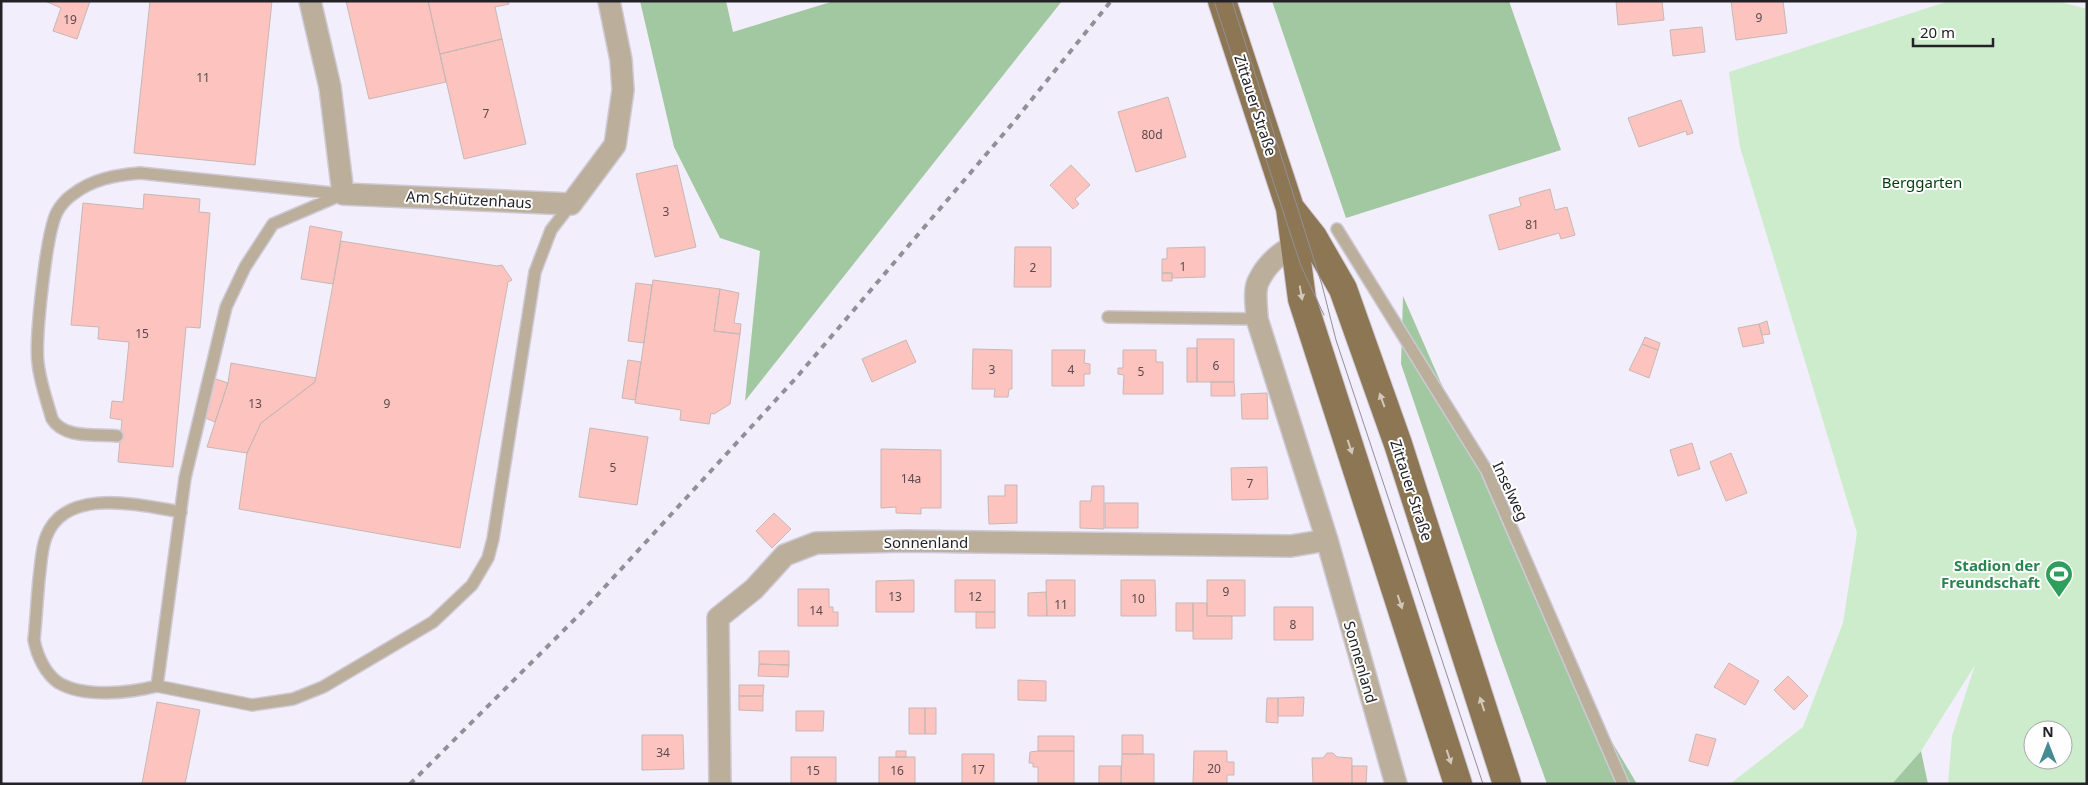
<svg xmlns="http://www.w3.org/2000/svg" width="2088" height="785" viewBox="0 0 2088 785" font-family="'Noto Sans',sans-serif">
<rect width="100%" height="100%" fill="#f2eefb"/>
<!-- green -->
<path fill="#cceccc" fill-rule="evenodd" d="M 1949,1 L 2057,1 L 2087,9 L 2087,784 L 1948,784 L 1952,736 L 1975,665 L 1921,751 L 1892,784 L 1730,784 L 1803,727 L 1843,623 L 1857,533 L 1740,147 L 1729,72 ZM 2033,730 L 2063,730 L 2063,760 L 2033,760 Z"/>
<!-- forest -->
<path fill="#a2c8a2" d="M 640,1 L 726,1 L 733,32 L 834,1 L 1062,1 L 745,401 L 760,251 L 720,238 L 674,147 Z
M 1272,1 L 1509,1 L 1561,150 L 1346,218 Z
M 1403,296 L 1559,653 L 1637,784 L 1547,784 L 1496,643 L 1401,364 Z
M 1921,751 L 1928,784 L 1892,784 Z"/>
<!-- building -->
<path fill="#fdc4bf" stroke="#c7b7b5" d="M 45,1 L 90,1 L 77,39 L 53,31 L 61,8 Z
M 150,1 L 272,1 L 255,165 L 134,153 Z
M 346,1 L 428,1 L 446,82 L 369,99 Z
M 428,1 L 508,1 L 509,4 L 495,7 L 502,39 L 440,54 Z
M 1616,1 L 1662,1 L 1664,20 L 1618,25 Z
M 1731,1 L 1783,1 L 1787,33 L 1736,40 Z
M 1702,27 L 1705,52 L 1673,56 L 1670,30 Z
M 502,39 L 526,144 L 464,159 L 440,54 Z
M 1168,97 L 1186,157 L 1136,172 L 1118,112 Z
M 1681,100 L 1693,133 L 1687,135 L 1686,131 L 1639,147 L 1628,118 Z
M 677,165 L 696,247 L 655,257 L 636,174 Z
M 1071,165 L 1090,185 L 1075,199 L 1079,204 L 1073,209 L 1050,185 Z
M 1550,189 L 1555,210 L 1567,207 L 1575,235 L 1561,239 L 1559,233 L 1499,250 L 1489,215 L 1521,206 L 1519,198 Z
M 144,194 L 200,199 L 199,212 L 210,213 L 200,328 L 186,327 L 173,467 L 118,462 L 122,420 L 110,418 L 112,401 L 123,402 L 129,342 L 98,339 L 99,327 L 71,325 L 83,203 L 143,209 Z
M 310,226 L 342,232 L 333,284 L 301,279 Z
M 341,241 L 497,266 L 502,265 L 512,280 L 508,282 L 460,548 L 239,509 L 247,453 L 261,423 L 315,382 Z
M 1015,247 L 1051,247 L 1051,287 L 1014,287 Z
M 1205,247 L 1205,277 L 1172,278 L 1172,273 L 1162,273 L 1162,259 L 1167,259 L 1167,248 Z
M 1162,273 L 1172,273 L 1172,281 L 1162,281 Z
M 653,280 L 720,289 L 714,331 L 740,334 L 730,404 L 714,414 L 711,413 L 709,424 L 680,420 L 681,410 L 635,403 Z
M 636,283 L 652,285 L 644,343 L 628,341 Z
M 720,289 L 739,293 L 734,323 L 741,324 L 740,334 L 714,331 Z
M 1767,321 L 1770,334 L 1762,335 L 1759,324 Z
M 1759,324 L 1764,343 L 1743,347 L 1738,328 Z
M 1645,337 L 1660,343 L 1658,350 L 1642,344 Z
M 1197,339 L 1234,339 L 1234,382 L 1197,382 Z
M 906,340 L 916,362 L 872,382 L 862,359 Z
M 1642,344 L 1658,350 L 1649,378 L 1629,370 Z
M 1187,348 L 1197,348 L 1197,382 L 1187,382 Z
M 973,349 L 1012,350 L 1012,389 L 1009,389 L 1008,397 L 994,397 L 995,389 L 972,389 Z
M 1052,350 L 1085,350 L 1084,363 L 1090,364 L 1090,374 L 1084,374 L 1084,386 L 1052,386 Z
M 1123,350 L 1156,350 L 1156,362 L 1163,362 L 1163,394 L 1123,394 L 1124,375 L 1118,374 L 1118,368 L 1123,368 Z
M 628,360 L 641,362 L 635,400 L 622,398 Z
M 231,363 L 316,378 L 315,382 L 261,423 L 247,453 L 207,447 L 228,383 Z
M 213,378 L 228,383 L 215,422 L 203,417 Z
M 1211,382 L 1234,382 L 1235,396 L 1211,396 Z
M 1267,393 L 1268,419 L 1242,419 L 1241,394 Z
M 590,428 L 648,437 L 637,505 L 579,497 Z
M 1692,443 L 1700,469 L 1678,476 L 1670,450 Z
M 881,449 L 941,450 L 941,508 L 921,508 L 921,514 L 896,513 L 896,507 L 881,508 Z
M 1731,453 L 1747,493 L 1726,501 L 1710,462 Z
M 1267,467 L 1268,499 L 1232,500 L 1231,468 Z
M 1005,485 L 1017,485 L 1017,523 L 989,524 L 988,496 L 1005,496 Z
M 1092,486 L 1104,486 L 1104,529 L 1080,528 L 1080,501 L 1091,501 Z
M 1105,503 L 1138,503 L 1138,528 L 1105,528 Z
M 774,513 L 791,529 L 772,548 L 756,531 Z
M 914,580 L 914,612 L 876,612 L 876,581 Z
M 955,580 L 995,580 L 995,612 L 955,612 Z
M 1046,580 L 1075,580 L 1075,616 L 1047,616 Z
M 1121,580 L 1155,580 L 1156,616 L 1121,616 Z
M 1207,580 L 1245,580 L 1245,616 L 1207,616 Z
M 798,589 L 829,589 L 829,607 L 833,607 L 833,612 L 838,612 L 838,626 L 798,626 Z
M 1046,592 L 1047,616 L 1028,616 L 1028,593 Z
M 1176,603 L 1193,603 L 1193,631 L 1176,631 Z
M 1193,603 L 1207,603 L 1207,616 L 1232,616 L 1232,639 L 1193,639 Z
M 1274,607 L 1313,607 L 1313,640 L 1274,640 Z
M 976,612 L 995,612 L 995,628 L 976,628 Z
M 759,651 L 789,651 L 789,665 L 759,664 Z
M 1729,663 L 1759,681 L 1745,705 L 1714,687 Z
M 759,664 L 789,665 L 788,677 L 758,676 Z
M 1788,676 L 1808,696 L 1794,710 L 1774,690 Z
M 1018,680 L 1046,681 L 1046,701 L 1018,700 Z
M 739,685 L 764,685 L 763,696 L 739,696 Z
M 739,696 L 763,696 L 763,711 L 739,710 Z
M 1304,697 L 1303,716 L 1278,716 L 1278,698 Z
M 1267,698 L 1278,698 L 1278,723 L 1266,722 Z
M 157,702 L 200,710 L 185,784 L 142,784 Z
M 909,708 L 925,708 L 925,734 L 909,734 Z
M 925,708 L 936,708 L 936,734 L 925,734 Z
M 796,711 L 824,711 L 823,731 L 796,731 Z
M 1696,734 L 1716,739 L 1708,766 L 1689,761 Z
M 642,735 L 683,735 L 684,769 L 642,770 Z
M 1122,735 L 1143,735 L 1143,754 L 1122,754 Z
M 1038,736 L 1074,736 L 1074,751 L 1038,751 Z
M 896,751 L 906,751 L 906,757 L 896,757 Z
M 1038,751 L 1074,751 L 1074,784 L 1038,784 L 1038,767 L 1033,767 L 1033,763 L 1029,763 L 1030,752 Z
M 1194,751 L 1227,751 L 1227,762 L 1234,762 L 1234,775 L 1227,775 L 1227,784 L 1193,784 Z
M 1327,753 L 1333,753 L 1337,757 L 1352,758 L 1352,784 L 1313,784 L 1312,758 L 1323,758 Z
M 962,754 L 994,754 L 994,784 L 962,784 Z
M 1122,754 L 1154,754 L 1154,784 L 1121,784 Z
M 791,757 L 836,757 L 836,784 L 791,784 Z
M 879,757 L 915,757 L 915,784 L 879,784 Z
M 1099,766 L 1121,766 L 1121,784 L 1099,784 Z
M 1352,766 L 1367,766 L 1366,784 L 1352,784 Z"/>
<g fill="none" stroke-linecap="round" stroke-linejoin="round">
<!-- service casing -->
<g stroke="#cdc9d5" stroke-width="14">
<path id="service" d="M 343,194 L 273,224 L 245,267 L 226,307 L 185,478 L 157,686 L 252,705 L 293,699 L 323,687 L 433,622 L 472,585 L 488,558 L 493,539 L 535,272 L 551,230 L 571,204
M 1337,229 L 1487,471 L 1623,784
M 1108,317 L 1257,319
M 117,436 C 96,434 64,439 52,419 C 47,401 40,382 38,363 C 35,339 46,233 57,212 C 60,206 67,198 72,195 C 92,179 116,175 140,173 L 341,194
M 157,686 C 129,693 85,698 59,683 C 45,674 37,655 34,640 C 36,620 37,600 39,579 C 41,565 41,550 46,537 C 65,486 140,505 181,512"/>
</g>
<!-- minor casing -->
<g stroke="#cdc9d5" stroke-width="24">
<path id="minor" d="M 310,1 L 330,87 L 343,194 L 571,204 L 615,145 L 623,90 L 621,60 L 609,1
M 1306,240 C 1287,247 1268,261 1259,280 C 1253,290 1257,308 1257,319 L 1327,540 L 1396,784
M 720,784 L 718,618 L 754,589 L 785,555 L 816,543 L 906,541 L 1291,546 L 1327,540"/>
</g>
<!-- primary casing -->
<g stroke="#cdc9d5" stroke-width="30">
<path id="primary" d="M 1222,1 L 1290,208 L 1302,299 L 1458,784
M 1290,208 L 1313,237 L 1343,289 L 1398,444 L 1507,784"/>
</g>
<!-- service -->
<use href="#service" stroke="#bbae9b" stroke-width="11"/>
<!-- minor -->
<use href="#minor" stroke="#bbae9b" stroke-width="21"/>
<!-- primary -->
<use href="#primary" stroke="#8d7654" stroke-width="28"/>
<!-- tram -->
<path stroke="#928f99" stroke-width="1" d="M 1214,1 L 1301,266 L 1324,315
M 1232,1 L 1322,285 L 1336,340 L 1483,784"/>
<!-- rail -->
<path stroke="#928f99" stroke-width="4" stroke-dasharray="6 6" stroke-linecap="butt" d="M 410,784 L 580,614 L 796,378 L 1012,124 L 1111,1"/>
</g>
<!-- one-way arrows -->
<defs><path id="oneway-solid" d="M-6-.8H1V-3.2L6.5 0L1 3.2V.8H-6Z" transform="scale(1.25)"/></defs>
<g fill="#d1c8ba">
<use href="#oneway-solid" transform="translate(1301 293) rotate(80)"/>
<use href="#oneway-solid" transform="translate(1382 400) rotate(-110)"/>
<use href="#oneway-solid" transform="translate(1350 447) rotate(72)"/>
<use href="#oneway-solid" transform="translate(1400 602) rotate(72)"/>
<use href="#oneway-solid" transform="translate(1482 704) rotate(-108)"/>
<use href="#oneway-solid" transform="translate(1449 757) rotate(72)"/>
</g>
<!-- icons -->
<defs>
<g id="stadium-pin" transform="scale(1.4375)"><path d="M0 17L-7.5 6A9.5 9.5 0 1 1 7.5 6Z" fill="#2e9e5b" stroke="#fefefe"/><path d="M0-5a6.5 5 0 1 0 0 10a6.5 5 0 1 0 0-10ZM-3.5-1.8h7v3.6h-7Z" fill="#fff"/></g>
</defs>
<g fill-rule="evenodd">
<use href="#stadium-pin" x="2059" y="574"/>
</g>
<g text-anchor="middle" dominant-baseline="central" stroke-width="4" stroke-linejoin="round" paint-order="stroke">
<!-- number labels -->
<g font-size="12" fill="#5a4a4d">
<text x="1759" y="17">9</text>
<text x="70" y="19">19</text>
<text x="203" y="77">11</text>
<text x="486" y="113">7</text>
<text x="1152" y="134">80d</text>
<text x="666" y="211">3</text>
<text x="1532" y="224">81</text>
<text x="1183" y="266">1</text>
<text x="1033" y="267">2</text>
<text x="142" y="333">15</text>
<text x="1216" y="365">6</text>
<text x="992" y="369">3</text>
<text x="1071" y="369">4</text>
<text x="1141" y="371">5</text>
<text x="255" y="403">13</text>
<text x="387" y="403">9</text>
<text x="613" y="467">5</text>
<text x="911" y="478">14a</text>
<text x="1250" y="483">7</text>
<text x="1226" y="591">9</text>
<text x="895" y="596">13</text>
<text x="975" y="596">12</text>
<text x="1138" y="598">10</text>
<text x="1061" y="604">11</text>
<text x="816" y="610">14</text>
<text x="1293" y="624">8</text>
<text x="663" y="752">34</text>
<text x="1214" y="768">20</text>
<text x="978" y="769">17</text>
<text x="813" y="770">15</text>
<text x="897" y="770">16</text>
</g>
<!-- street labels -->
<g font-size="15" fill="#232227" stroke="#fefefe">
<text transform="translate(1256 105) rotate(72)">Zittauer Straße</text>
<text transform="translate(469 199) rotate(3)">Am Schützenhaus</text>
<text transform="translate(1412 490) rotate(72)">Zittauer Straße</text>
<text transform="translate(1511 491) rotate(65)">Inselweg</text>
<text x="926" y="542">Sonnenland</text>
<text transform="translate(1361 662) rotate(74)">Sonnenland</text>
</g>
<!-- park labels -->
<g font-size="15" fill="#013c0b" stroke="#fefefe">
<text x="1922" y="182">Berggarten</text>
</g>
<!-- leisure labels -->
<g font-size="15" font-weight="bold" fill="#27864d" stroke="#fefefe" text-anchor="end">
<text x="2040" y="565">Stadion der<tspan x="2040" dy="17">Freundschaft</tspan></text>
</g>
</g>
<!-- border -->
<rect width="2088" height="785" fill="none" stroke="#232227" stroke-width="5"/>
<!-- north arrow -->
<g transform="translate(2048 745)"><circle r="24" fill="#fefefe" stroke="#a6a6a8"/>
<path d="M0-4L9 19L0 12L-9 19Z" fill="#448b93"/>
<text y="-8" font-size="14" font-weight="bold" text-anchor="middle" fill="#232227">N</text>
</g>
<!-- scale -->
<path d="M1913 38v8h80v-8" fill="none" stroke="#232227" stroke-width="2.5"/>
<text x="1920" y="38" font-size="15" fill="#232227" stroke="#fefefe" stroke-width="4" paint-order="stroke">20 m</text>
</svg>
